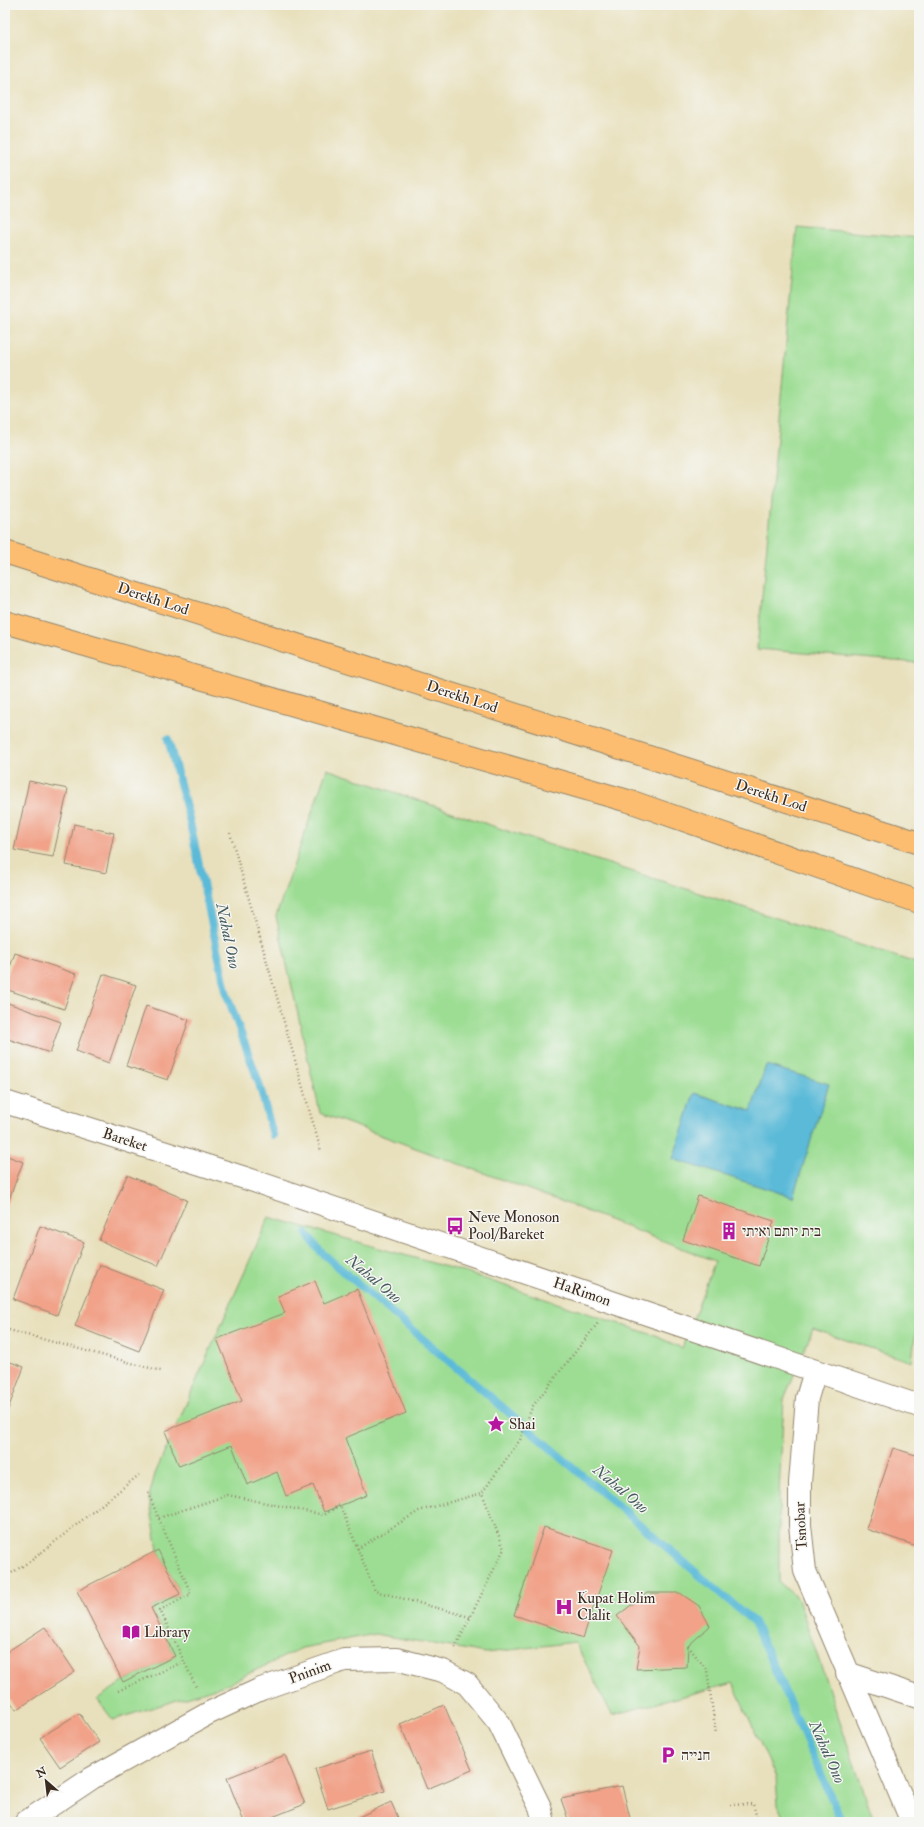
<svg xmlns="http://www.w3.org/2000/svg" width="924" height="1827" viewBox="0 0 924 1827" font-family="'IM FELL Double Pica','Frank Ruhl Libre',serif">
<rect width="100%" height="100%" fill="#f6f6f2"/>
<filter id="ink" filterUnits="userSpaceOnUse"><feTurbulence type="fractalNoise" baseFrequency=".025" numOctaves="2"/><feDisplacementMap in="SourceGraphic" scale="8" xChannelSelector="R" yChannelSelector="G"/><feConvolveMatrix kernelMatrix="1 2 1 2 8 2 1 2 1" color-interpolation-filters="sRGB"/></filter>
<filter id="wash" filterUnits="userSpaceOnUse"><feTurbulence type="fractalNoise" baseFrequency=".012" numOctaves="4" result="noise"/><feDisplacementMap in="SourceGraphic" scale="16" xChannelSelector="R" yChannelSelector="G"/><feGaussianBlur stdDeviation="0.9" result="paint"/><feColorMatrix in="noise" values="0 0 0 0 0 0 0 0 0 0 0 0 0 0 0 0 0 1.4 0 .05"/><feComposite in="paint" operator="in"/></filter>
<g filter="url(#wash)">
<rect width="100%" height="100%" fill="#e8e0bc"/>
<!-- green -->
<path fill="#9cdd93" stroke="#6c8458" d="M 797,227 L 919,238 L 919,663 L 757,649 Z
M 327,769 L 519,835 L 919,964 L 919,1301 L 912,1362 L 813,1329 L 784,1399 L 779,1493 L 779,1582 L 798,1599 L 874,1822 L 785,1822 L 778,1805 L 776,1778 L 733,1683 L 612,1715 L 575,1642 L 486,1653 L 375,1634 L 302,1648 L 225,1685 L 113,1720 L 97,1699 L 123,1682 L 175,1656 L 151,1608 L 180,1594 L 158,1550 L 149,1497 L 155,1474 L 269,1217 L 461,1271 L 653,1335 L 682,1348 L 715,1261 L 560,1201 L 320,1113 L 276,916 Z"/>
<!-- water -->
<path fill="#5abad8" stroke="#4a727b" d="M 766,1065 L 829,1084 L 793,1197 L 673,1159 L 694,1093 L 751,1111 Z"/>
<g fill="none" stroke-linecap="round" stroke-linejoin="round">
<!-- stream -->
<path stroke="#5abad8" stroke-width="8" d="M 168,739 L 189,818 L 227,995 L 259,1083 L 273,1135
M 306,1233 L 321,1252 L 754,1622 L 842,1822"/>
</g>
<g id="blocks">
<!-- building -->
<path fill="#f1a289" d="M 29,781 L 68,789 L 53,857 L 14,850 Z
M 74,824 L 114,833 L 106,873 L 66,865 Z
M 15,953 L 76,974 L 64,1009 L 5,989 L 5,981 Z
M 103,974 L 136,985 L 109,1063 L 76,1051 Z
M 5,1002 L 61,1022 L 50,1053 L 5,1038 Z
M 146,1006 L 189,1020 L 168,1080 L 126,1066 Z
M 5,1155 L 23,1162 L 5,1210 Z
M 127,1175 L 187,1200 L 158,1266 L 99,1240 Z
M 698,1196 L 774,1221 L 759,1266 L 683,1240 Z
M 40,1226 L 84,1242 L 57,1315 L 13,1299 Z
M 100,1265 L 164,1290 L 139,1351 L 75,1326 Z
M 315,1281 L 324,1303 L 357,1289 L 406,1413 L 345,1438 L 367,1495 L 324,1512 L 313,1485 L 286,1496 L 277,1472 L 247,1485 L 232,1445 L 179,1466 L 165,1431 L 242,1401 L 217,1339 L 285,1313 L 278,1296 Z
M 5,1360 L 24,1367 L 5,1417 Z
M 893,1448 L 919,1456 L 919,1547 L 866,1529 Z
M 544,1527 L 613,1550 L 583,1638 L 514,1615 Z
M 158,1550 L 180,1594 L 151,1608 L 175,1656 L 123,1682 L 77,1591 Z
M 647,1593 L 680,1593 L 699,1606 L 710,1626 L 688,1646 L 687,1667 L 636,1669 L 640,1646 L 617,1616 Z
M 45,1627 L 75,1672 L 16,1710 L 5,1693 L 5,1653 Z
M 444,1705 L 472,1770 L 427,1789 L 400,1724 Z
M 79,1713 L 99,1742 L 60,1767 L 40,1738 Z
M 371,1751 L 385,1791 L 328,1809 L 315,1769 Z
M 285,1755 L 305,1804 L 260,1822 L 244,1822 L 227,1778 Z
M 622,1786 L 631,1822 L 569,1822 L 561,1799 Z
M 391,1802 L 400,1822 L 348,1822 Z"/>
</g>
</g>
<g filter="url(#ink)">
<use href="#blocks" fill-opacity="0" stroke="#92856d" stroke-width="1"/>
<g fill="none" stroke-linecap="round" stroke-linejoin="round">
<!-- street casing -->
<g stroke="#92856d" stroke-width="24">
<path id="street" d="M 5,1102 L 245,1178 L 919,1406
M 815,1371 L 807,1398 L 800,1483 L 800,1525 L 805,1571 L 912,1822
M 847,1673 L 919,1697
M 26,1822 L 92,1778 L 209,1713 L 261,1689 L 344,1660 L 396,1659 L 443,1671 L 467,1684 L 499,1723 L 540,1807 L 544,1822"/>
</g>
<!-- primary casing -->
<g stroke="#92856d" stroke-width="24">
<path id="primary" d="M 5,552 L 919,843
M 5,622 L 635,803 L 919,902"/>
</g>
<!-- path -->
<path stroke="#92856d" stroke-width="2.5" stroke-dasharray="1 3" stroke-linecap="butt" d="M 230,833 L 321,1151
M 5,1329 L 161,1371
M 148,1493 L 191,1594 L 160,1610 L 197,1689
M 159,1518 L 228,1495 L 324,1515 L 340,1505 L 375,1591 L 470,1617
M 357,1549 L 419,1511 L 482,1493
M 5,1577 L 32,1560 L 139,1475
M 688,1646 L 707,1670 L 716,1734
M 455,1648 L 504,1549 L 482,1493 L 520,1440 L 532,1407 L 598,1323
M 118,1691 L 183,1662
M 730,1805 L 753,1804 L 758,1822"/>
<!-- street -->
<use href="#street" stroke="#fff" stroke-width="22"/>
<!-- primary -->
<use href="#primary" stroke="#fcbd6f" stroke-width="22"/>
</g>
</g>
<!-- icons -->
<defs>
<g id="bus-bare" transform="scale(1.38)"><path d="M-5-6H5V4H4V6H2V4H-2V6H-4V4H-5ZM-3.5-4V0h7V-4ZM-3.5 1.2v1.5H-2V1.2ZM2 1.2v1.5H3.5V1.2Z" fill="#b5179e" stroke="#f6f6f2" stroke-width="2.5" paint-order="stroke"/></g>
<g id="building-bare" transform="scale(1.38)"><path d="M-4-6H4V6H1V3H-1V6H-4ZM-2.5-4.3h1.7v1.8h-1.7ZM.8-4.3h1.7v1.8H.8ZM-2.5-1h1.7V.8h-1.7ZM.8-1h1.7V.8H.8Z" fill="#b5179e" stroke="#f6f6f2" stroke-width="2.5" paint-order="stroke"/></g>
<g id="sight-bare" transform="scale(1.38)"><path d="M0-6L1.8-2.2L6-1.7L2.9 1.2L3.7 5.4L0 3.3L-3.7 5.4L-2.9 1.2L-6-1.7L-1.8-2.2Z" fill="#b5179e" stroke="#f6f6f2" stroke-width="2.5" paint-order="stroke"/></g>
<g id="hospital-bare" transform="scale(1.38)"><path d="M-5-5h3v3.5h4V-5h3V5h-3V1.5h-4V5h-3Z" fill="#b5179e" stroke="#f6f6f2" stroke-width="2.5" paint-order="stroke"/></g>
<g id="library-bare" transform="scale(1.38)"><path d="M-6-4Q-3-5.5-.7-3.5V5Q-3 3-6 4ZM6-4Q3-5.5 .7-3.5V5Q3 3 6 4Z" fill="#b5179e" stroke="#f6f6f2" stroke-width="2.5" paint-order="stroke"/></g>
<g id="parking-bare" transform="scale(1.38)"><path d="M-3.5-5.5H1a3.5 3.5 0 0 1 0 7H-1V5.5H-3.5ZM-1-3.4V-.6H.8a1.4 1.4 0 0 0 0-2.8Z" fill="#b5179e" stroke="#f6f6f2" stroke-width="2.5" paint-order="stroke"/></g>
</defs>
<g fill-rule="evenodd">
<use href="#bus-bare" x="455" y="1226"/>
<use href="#building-bare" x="729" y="1231"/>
<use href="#sight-bare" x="496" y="1424"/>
<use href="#hospital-bare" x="564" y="1607"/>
<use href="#library-bare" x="131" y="1632"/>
<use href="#parking-bare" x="668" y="1755"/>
</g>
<g text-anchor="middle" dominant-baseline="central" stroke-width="3" stroke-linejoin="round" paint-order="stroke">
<!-- street labels -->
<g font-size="15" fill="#3b2a1e" stroke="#f6f6f2">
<text transform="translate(153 599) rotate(18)">Derekh Lod</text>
<text transform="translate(462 697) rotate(18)">Derekh Lod</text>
<text transform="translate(771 796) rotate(18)">Derekh Lod</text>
<text transform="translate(125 1140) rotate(18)">Bareket</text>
<text transform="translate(582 1292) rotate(19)">HaRimon</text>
<text transform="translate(801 1526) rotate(-93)">Tsnobar</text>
<text transform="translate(310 1672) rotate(-20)">Pninim</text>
</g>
<!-- poi labels -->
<g font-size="15" fill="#3b2a1e" stroke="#f6f6f2" text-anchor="start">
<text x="468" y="1217">Neve Monoson<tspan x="468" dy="17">Pool/Bareket</tspan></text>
<text x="742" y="1231">בית יותם ואיתי</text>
<text x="509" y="1424">Shai</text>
<text x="577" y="1598">Kupat Holim<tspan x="577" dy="17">Clalit</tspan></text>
<text x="144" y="1632">Library</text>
<text x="681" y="1755">חנייה</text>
</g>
<!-- water labels -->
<g font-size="16" font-style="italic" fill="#465c5f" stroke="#f6f6f2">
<text transform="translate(228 936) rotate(78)">Nahal Ono</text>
<text transform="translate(374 1279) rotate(40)">Nahal Ono</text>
<text transform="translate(621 1489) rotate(40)">Nahal Ono</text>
<text transform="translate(827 1752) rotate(66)">Nahal Ono</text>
</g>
</g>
<!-- margin -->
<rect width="924" height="1827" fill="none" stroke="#f6f6f2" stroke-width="20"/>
<!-- north arrow -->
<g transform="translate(46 1781) rotate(332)" stroke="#f6f6f2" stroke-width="3" paint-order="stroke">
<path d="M0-3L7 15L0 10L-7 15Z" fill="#3b2a1e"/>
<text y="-6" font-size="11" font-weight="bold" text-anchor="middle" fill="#3b2a1e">N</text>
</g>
</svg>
